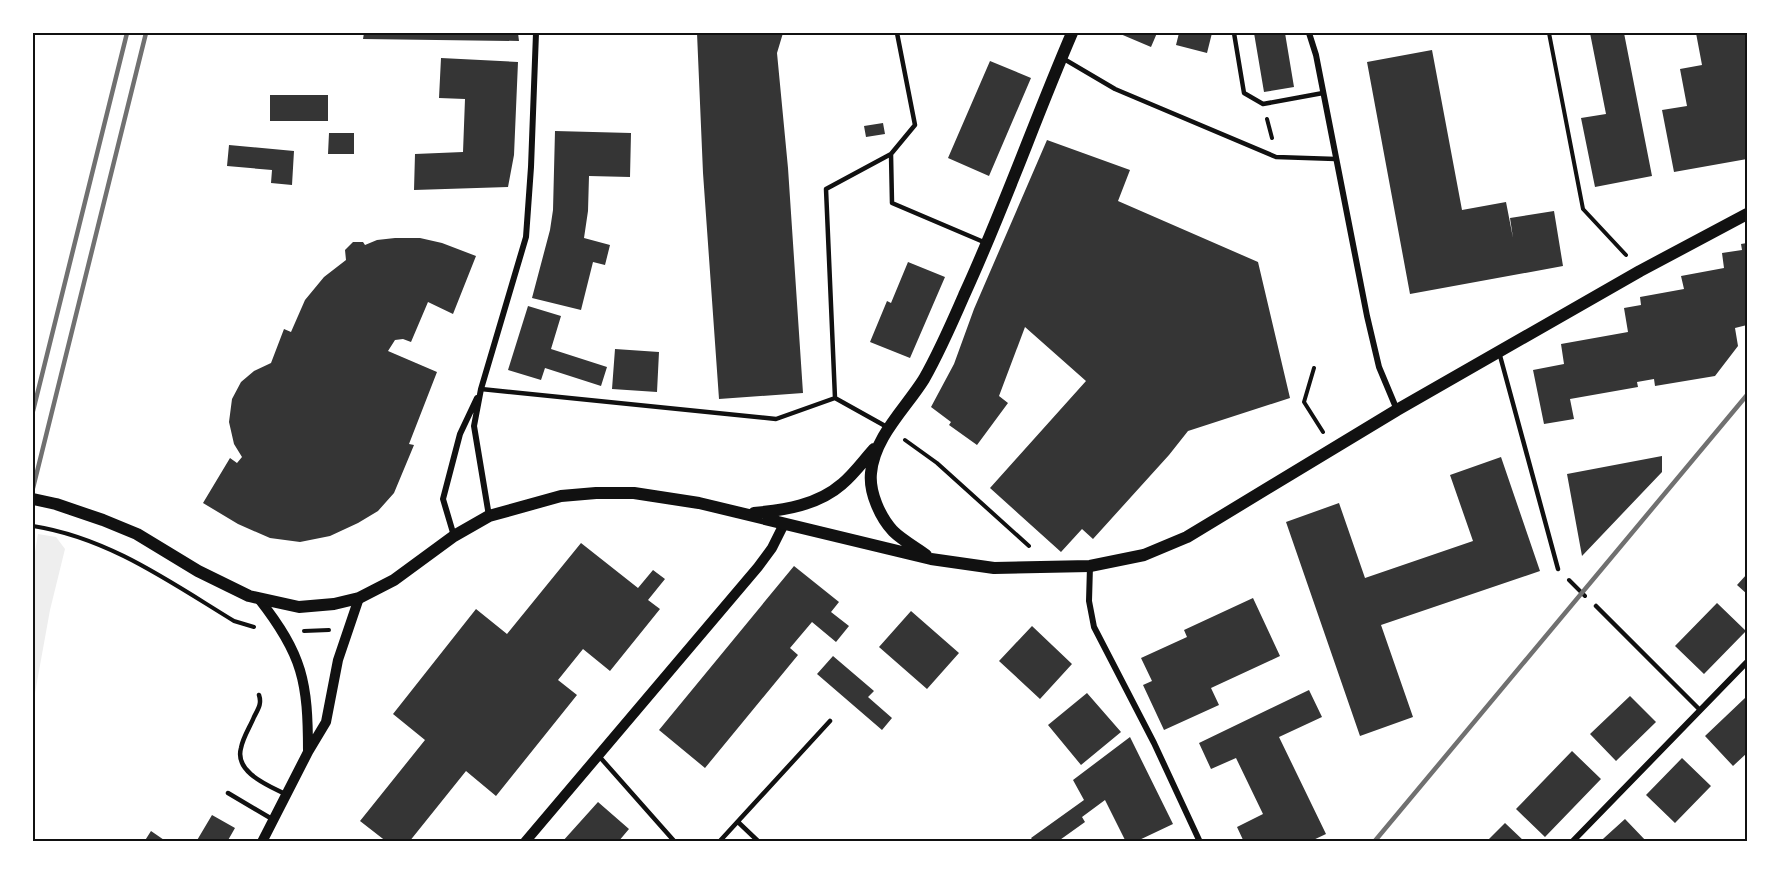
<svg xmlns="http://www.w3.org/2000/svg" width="1780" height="875" viewBox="0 0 1780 875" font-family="Poppins,sans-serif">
<rect width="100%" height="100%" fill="#fff"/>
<!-- green -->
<path fill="#eee" d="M 38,534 L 56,537 L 65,549 L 50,610 L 33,704 L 33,564 Z"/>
<!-- building -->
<path fill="#353535" d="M 364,33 L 518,33 L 519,41 L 363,39 Z
M 697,33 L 783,33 L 777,53 L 788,168 L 803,393 L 719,399 L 703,173 Z
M 1118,33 L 1157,33 L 1151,47 Z
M 1179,33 L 1212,33 L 1207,53 L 1176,45 Z
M 1254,33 L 1285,33 L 1294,87 L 1264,92 Z
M 1590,33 L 1624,33 L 1652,176 L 1595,187 L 1581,118 L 1606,114 Z
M 1696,33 L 1747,33 L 1747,159 L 1674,172 L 1662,110 L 1687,106 L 1680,69 L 1702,65 Z
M 1432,50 L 1462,210 L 1506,202 L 1513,238 L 1510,218 L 1554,211 L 1563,266 L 1410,294 L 1367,62 Z
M 441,58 L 518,62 L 514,155 L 508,187 L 414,190 L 415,154 L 463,152 L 465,99 L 439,98 Z
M 990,61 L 1031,78 L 989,176 L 948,158 Z
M 270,95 L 328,95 L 328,121 L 270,121 Z
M 883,123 L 885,134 L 866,137 L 864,126 Z
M 555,131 L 631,133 L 630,177 L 589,176 L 588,211 L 584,238 L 610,245 L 605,265 L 593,262 L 581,310 L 532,298 L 550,230 L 553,210 Z
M 329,133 L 354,133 L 354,154 L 328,154 Z
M 1047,140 L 1130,170 L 1118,201 L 1258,262 L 1290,398 L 1188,431 L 1169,455 L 1093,539 L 1082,529 L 1061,552 L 990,488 L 1086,381 L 1025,327 L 999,396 L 1008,403 L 977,445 L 949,425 L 951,422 L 931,407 L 954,364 L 974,309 Z
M 229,145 L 294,151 L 292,185 L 271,183 L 272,170 L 227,166 Z
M 395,238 L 420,238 L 442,243 L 476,256 L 453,314 L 428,302 L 411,342 L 403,339 L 395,340 L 388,351 L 437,372 L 409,444 L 414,445 L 394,493 L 378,511 L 358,523 L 330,536 L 300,542 L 270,538 L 238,524 L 203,503 L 230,458 L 237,463 L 242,457 L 234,444 L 229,422 L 232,399 L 241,382 L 254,371 L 271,363 L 284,329 L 291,332 L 305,300 L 324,277 L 346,260 L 345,250 L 353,242 L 363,242 L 365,245 L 377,240 Z
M 1747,243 L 1747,325 L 1735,328 L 1738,346 L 1715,376 L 1655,386 L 1654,379 L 1637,382 L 1638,387 L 1570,399 L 1574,419 L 1544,424 L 1533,370 L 1564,364 L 1561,344 L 1628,332 L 1624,308 L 1641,305 L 1640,297 L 1684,289 L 1681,276 L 1724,268 L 1722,253 L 1742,250 L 1741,244 Z
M 908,262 L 945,277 L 910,358 L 870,342 L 887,301 L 891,303 Z
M 528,306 L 561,316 L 551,349 L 607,367 L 601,386 L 545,368 L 541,380 L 508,370 Z
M 615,349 L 659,352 L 657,392 L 612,389 Z
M 1662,456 L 1662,472 L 1582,556 L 1567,474 Z
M 1501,457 L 1540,571 L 1381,625 L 1413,717 L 1360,736 L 1286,522 L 1339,503 L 1365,578 L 1473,541 L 1450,475 Z
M 581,543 L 638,588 L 653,570 L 665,579 L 648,600 L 660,609 L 610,671 L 583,649 L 558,680 L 577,695 L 496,796 L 466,771 L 409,842 L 387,842 L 360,821 L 425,740 L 393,714 L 476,609 L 507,634 Z
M 794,566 L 839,602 L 831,612 L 849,626 L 836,642 L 812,622 L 790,648 L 798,655 L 705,768 L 659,730 Z
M 1747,574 L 1747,594 L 1737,585 Z
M 1253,598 L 1280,656 L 1211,688 L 1219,705 L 1164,730 L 1143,685 L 1152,681 L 1141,658 L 1187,637 L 1184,630 Z
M 1717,603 L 1746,631 L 1704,674 L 1675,646 Z
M 911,611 L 959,653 L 927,689 L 879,647 Z
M 1032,626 L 1072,664 L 1040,699 L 999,661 Z
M 833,656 L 874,691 L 868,697 L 892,718 L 882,730 L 817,674 Z
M 1309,690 L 1322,717 L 1279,737 L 1326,834 L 1309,842 L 1244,842 L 1237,827 L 1263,814 L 1236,758 L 1211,769 L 1199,743 Z
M 1087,693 L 1121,732 L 1081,765 L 1048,725 Z
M 1630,696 L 1656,722 L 1616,761 L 1590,734 Z
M 1745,698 L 1747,700 L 1747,753 L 1733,766 L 1705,736 Z
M 1130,737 L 1173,824 L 1135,842 L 1126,842 L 1105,800 L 1082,817 L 1085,822 L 1057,842 L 1034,842 L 1031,838 L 1084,800 L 1073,780 Z
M 1572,751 L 1601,779 L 1545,837 L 1516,809 Z
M 1682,758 L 1711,786 L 1675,823 L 1646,795 Z
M 598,802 L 629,829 L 618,842 L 562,842 Z
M 212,815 L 235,828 L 227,842 L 196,842 Z
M 1625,819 L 1647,842 L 1600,842 L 1604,838 Z
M 1505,823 L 1525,842 L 1486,842 Z
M 151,831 L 167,842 L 144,842 Z"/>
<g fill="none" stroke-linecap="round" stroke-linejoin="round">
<!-- path -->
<path stroke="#111" stroke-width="4" d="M 1549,33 L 1583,209 L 1626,255
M 1267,119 L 1272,138
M 1314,368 L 1304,402 L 1323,432
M 905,440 L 937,463 L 1029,546
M 33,526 C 109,538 170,582 234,621 L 254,627
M 1569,580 L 1585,596
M 304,631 L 329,630"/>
<!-- service -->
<path stroke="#111" stroke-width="4.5" d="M 897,33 L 915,125 L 891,154 L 892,203 L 986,243
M 1234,33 L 1244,93 L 1263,104 L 1323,93
M 1064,59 L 1115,89 L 1276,157 L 1336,159
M 1499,352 L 1558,569
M 481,389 L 776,419 L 835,398 L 887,427
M 835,398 L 826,189 L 891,154
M 1596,606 L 1700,710
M 259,695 C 262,704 258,709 254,717 C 250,727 243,737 241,748 C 234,773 270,786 287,795
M 598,755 L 675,842
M 228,793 L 272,819
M 738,822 L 759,842
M 719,842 L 830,721"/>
<!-- minor -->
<path stroke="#111" stroke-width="6" d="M 1309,33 L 1316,55 L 1367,316 L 1379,367 L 1397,410
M 489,516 L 474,426 L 481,389 L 526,237 L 531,167 L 536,33
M 454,536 L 443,499 L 460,434 L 477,398
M 1090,566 L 1089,601 L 1094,627 L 1154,743 L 1200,842
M 1572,842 L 1747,662"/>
<!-- tertiary -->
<path stroke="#111" stroke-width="10" d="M 259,599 C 303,655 308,682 308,752
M 262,842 L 308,752 L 326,722 L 338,660 L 359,598
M 525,842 L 758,567 L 772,548 L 784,524"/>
<!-- secondary -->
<path stroke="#111" stroke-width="12" d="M 33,499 L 56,504 L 103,520 L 137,534 L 198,571 L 249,596 L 299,607 L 334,604 L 359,598 L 394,580 L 454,536 L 489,516 L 561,496 L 596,493 L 634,493 L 699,503 L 931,559 L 994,568 L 1090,566 L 1144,555 L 1187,537 L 1397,410 L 1640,271 L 1747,214
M 754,513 C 785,510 818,505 842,484 C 854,474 864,460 874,449
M 926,555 C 915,547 902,540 893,531 C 880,517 869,492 871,473 C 874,437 906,408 924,379 C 940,351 952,323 965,293 C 1004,208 1035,119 1072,33"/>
<!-- rail -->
<path stroke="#707070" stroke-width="4.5" d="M 33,411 L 127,33
M 33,488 L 146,33
M 1374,842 L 1747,395"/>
</g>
<!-- border -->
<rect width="1780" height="875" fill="none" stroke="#ffffff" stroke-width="69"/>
<rect x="34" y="34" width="1712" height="806" fill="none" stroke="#111" stroke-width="2"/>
</svg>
